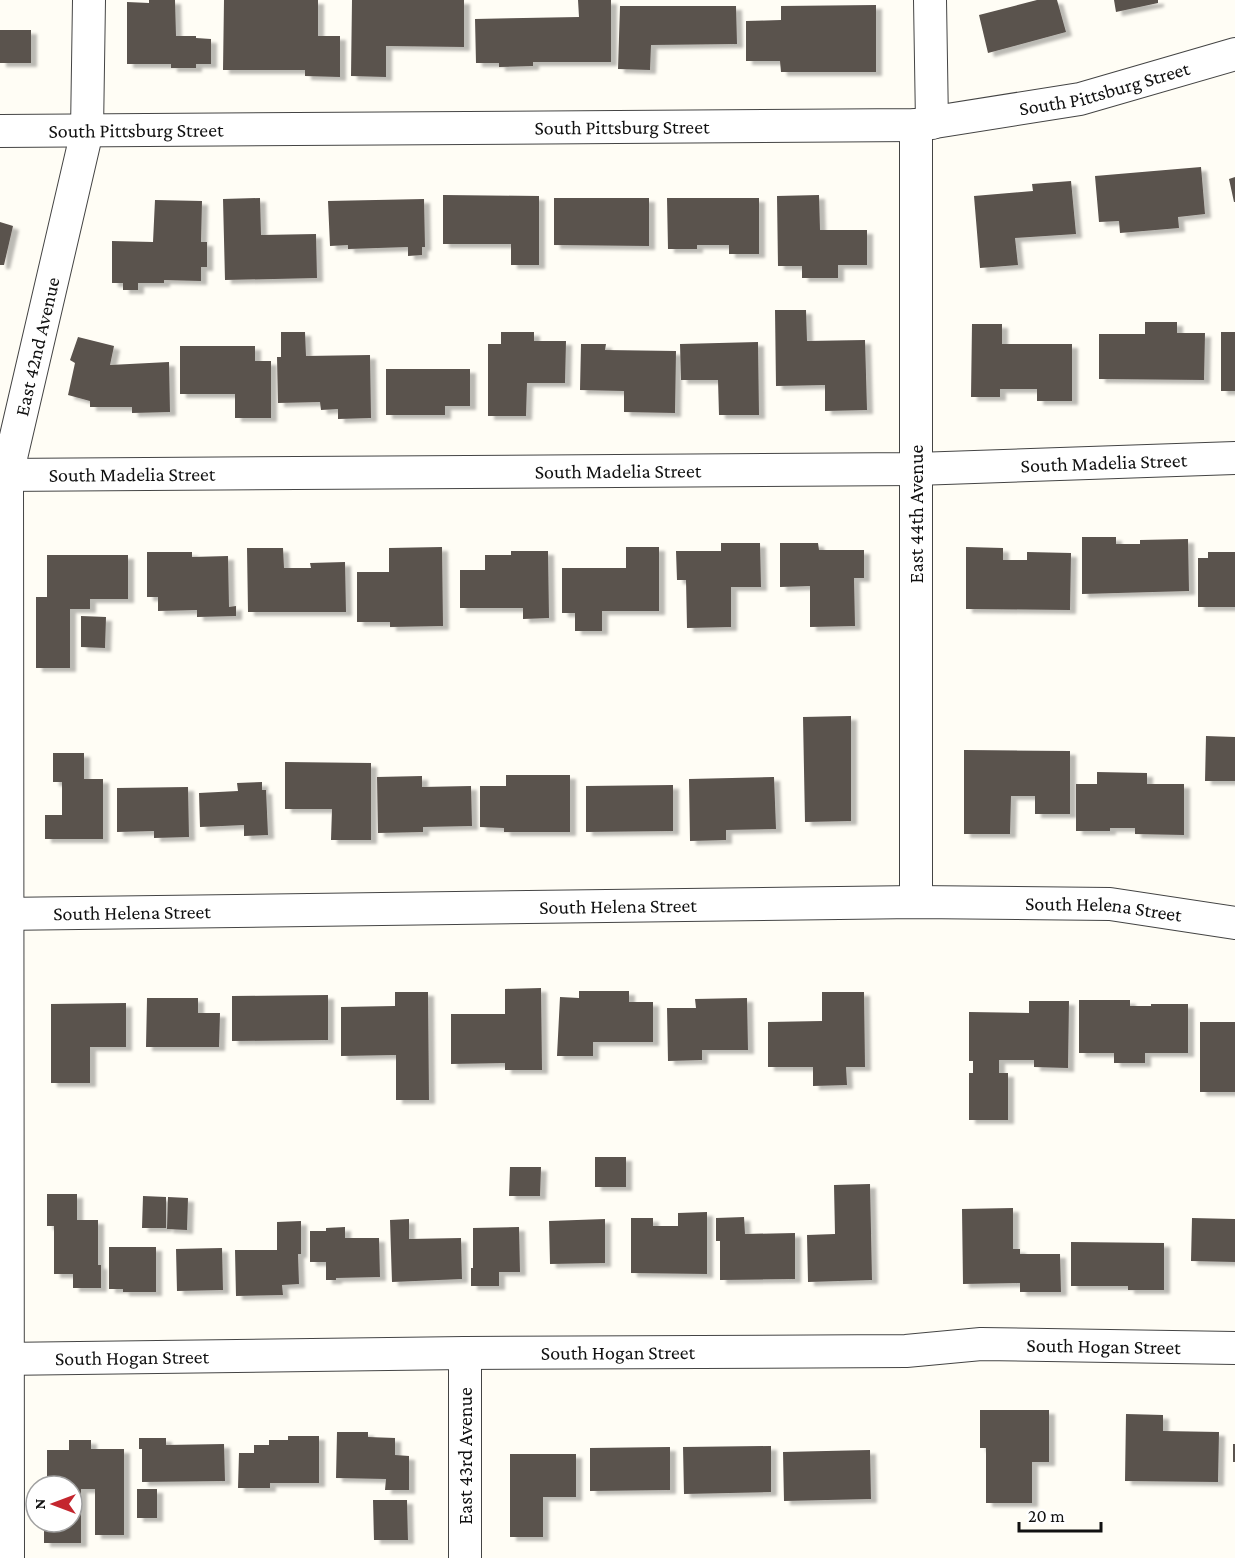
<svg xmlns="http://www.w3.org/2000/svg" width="1235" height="1558" viewBox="0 0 1235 1558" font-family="'Crimson Pro',serif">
<defs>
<filter id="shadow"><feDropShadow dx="6" dy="4" stdDeviation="1.5" flood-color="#0004"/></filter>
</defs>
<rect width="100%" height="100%" fill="#fffdf5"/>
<!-- building -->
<path fill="#5a524d" filter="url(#shadow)" d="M 149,0 L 175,0 L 176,36 L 196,36 L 196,38 L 211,39 L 211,64 L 196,64 L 196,68 L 171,68 L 171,64 L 127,64 L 127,2 L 149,3 Z
M 224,0 L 318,0 L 318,36 L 340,36 L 340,77 L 305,76 L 305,70 L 223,70 Z
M 352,0 L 464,0 L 464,47 L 386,46 L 386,77 L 351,76 Z
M 578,0 L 611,0 L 611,62 L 533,62 L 533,66 L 499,67 L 499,63 L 476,63 L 475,19 L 579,17 Z
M 1037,0 L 1057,0 L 1066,32 L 988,53 L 979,15 Z
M 1114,0 L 1158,0 L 1158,3 L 1116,12 Z
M 876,5 L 876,72 L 781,72 L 780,61 L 746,61 L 746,21 L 781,20 L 781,6 Z
M 620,6 L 736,6 L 737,44 L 651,45 L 650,70 L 618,69 Z
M 0,30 L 31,30 L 31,63 L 0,63 Z
M 1201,167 L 1205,214 L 1178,217 L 1179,228 L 1120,233 L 1119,221 L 1099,222 L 1095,176 Z
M 1235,177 L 1235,202 L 1234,202 L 1229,179 Z
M 1071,181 L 1076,234 L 1015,238 L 1018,265 L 980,268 L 974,196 L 1033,191 L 1032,184 Z
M 443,195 L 539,196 L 539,265 L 511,265 L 511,244 L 443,244 Z
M 819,195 L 820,230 L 867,230 L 867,265 L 838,265 L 838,278 L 802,278 L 802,266 L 778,266 L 777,196 Z
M 260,198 L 261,235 L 316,234 L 317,278 L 225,280 L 223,199 Z
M 554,198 L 649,198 L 649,246 L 554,245 Z
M 667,198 L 759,198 L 759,254 L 729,254 L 729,245 L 697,245 L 697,249 L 668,249 Z
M 424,199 L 425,247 L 422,247 L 422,255 L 408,256 L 408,247 L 348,249 L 348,245 L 330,246 L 328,201 Z
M 155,200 L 202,201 L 201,242 L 207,242 L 207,267 L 201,267 L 201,281 L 164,280 L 164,283 L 138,283 L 138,290 L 123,290 L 123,283 L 112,283 L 112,241 L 153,242 Z
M 0,222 L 13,226 L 4,265 L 0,265 Z
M 775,310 L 806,310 L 807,341 L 865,340 L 867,410 L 825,411 L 825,385 L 776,386 Z
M 1145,322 L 1177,322 L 1177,333 L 1205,333 L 1204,380 L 1099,379 L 1099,334 L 1145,334 Z
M 972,324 L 1002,324 L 1002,344 L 1072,344 L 1072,401 L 1037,401 L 1037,389 L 1000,389 L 1000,397 L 971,397 Z
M 281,332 L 305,332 L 306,356 L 370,355 L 371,418 L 338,419 L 338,409 L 321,410 L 320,402 L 278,403 L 277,357 L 281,357 Z
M 501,332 L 534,332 L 534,341 L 566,341 L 565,383 L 527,383 L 526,416 L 488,416 L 488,344 L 501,344 Z
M 1221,332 L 1235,332 L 1235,391 L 1221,391 Z
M 78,337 L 114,346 L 110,365 L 169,362 L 170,412 L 132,413 L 132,407 L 90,407 L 90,401 L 68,395 L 75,363 L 70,360 Z
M 758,342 L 759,415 L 719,415 L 718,380 L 681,380 L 680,344 Z
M 581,344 L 606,344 L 605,350 L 676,351 L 675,413 L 624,412 L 624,391 L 580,390 Z
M 180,346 L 255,346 L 255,361 L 271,361 L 271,418 L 235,418 L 235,394 L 180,394 Z
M 386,369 L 470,369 L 470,406 L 445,406 L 445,415 L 386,415 Z
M 1082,537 L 1116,537 L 1116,544 L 1140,544 L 1140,540 L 1188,539 L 1189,591 L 1082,594 Z
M 721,543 L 760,543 L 761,587 L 731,587 L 731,627 L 687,628 L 686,580 L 677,580 L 676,551 L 721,551 Z
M 780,543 L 818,543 L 819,550 L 864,550 L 864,578 L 854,578 L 855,626 L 810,627 L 810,586 L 780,587 Z
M 442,547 L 443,626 L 390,627 L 390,622 L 357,622 L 357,572 L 389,572 L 389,548 Z
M 626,547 L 659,547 L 659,611 L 602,611 L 602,631 L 575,631 L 575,613 L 562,613 L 562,568 L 626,568 Z
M 966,547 L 1003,548 L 1003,560 L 1027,560 L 1027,552 L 1071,553 L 1070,610 L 966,609 Z
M 247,548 L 283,548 L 284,568 L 311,568 L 310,563 L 345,562 L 346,612 L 248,612 Z
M 511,551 L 548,551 L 549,618 L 523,619 L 523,608 L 460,608 L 460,570 L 485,570 L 485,555 L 511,555 Z
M 147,552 L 192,552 L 192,557 L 228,556 L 229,607 L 236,606 L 236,616 L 197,617 L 197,610 L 158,611 L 158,597 L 147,597 Z
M 1208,552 L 1235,552 L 1235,607 L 1198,607 L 1198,558 L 1208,558 Z
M 47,555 L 128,555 L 128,599 L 90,599 L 90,609 L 70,609 L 70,668 L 36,668 L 36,597 L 47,597 Z
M 81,616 L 106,617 L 105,648 L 81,647 Z
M 851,716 L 851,821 L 805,822 L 803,717 Z
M 1206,736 L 1235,737 L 1235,781 L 1205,781 Z
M 964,750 L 1070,751 L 1070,814 L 1035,814 L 1035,796 L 1011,796 L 1010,834 L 964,834 Z
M 53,753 L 84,753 L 84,779 L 103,779 L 103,839 L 45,839 L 45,815 L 62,815 L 62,782 L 53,782 Z
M 285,762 L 371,763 L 371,840 L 331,840 L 332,809 L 285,809 Z
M 1097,772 L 1147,773 L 1147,784 L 1184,784 L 1184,835 L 1135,834 L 1135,828 L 1110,828 L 1110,831 L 1076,831 L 1076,784 L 1097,784 Z
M 506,775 L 570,775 L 570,832 L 504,832 L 504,828 L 480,827 L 480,786 L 506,786 Z
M 422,776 L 422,787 L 471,786 L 472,826 L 423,827 L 423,832 L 378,833 L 377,777 Z
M 774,777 L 776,829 L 726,830 L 726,840 L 690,841 L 689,779 Z
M 262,782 L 262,790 L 266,790 L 268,835 L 244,836 L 244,825 L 200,827 L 199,793 L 238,791 L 237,783 Z
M 673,785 L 673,831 L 586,832 L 586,786 Z
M 188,787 L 189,837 L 154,838 L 154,831 L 117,832 L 117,788 Z
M 541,988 L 542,1070 L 505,1070 L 505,1063 L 451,1064 L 451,1014 L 505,1014 L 505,989 Z
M 579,991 L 629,991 L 629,1002 L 653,1002 L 653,1042 L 593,1042 L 593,1056 L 557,1056 L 560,997 L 579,998 Z
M 395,992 L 428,992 L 429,1100 L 396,1100 L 396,1055 L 341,1056 L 341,1007 L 395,1006 Z
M 822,992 L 864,992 L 865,1067 L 846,1067 L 847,1085 L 813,1086 L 813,1067 L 768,1067 L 768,1022 L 822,1021 Z
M 328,995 L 328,1040 L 232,1041 L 232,996 Z
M 147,998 L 198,998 L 198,1013 L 220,1013 L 219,1047 L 146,1047 Z
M 747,998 L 748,1050 L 702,1050 L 702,1060 L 668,1061 L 667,1008 L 696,1008 L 695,999 Z
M 1079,1000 L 1130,1000 L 1130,1006 L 1151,1006 L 1151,1004 L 1188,1004 L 1188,1053 L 1145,1053 L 1145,1063 L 1114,1063 L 1114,1053 L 1079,1053 Z
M 1029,1001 L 1069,1001 L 1068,1068 L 1034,1067 L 1034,1060 L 999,1060 L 999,1073 L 1008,1073 L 1008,1120 L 969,1120 L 969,1073 L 973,1073 L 973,1061 L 969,1061 L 969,1012 L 1029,1013 Z
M 126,1003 L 126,1047 L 90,1047 L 90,1083 L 51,1083 L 51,1004 Z
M 1200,1022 L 1235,1022 L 1235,1092 L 1200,1092 Z
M 595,1157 L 626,1157 L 626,1187 L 595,1187 Z
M 510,1167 L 541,1167 L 540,1196 L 509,1196 Z
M 870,1184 L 872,1280 L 808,1282 L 807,1235 L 835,1234 L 834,1185 Z
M 47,1194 L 77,1194 L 77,1220 L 98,1220 L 98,1265 L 101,1265 L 101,1288 L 73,1288 L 73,1274 L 54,1274 L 54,1226 L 47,1226 Z
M 143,1196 L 166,1197 L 166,1228 L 142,1228 Z
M 168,1197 L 188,1198 L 187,1230 L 167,1229 Z
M 1013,1208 L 1013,1249 L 1020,1249 L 1020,1254 L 1060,1254 L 1061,1292 L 1020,1292 L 1020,1283 L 963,1284 L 962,1209 Z
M 707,1212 L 707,1274 L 631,1273 L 631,1218 L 653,1218 L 653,1226 L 678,1226 L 678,1213 Z
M 744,1217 L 745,1234 L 795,1233 L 795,1279 L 720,1280 L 720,1241 L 716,1241 L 716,1218 Z
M 1192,1218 L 1235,1219 L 1235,1262 L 1191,1261 Z
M 409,1219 L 409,1239 L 461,1238 L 462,1279 L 392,1282 L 390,1220 Z
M 605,1219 L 605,1263 L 550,1264 L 549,1221 Z
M 301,1221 L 301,1254 L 298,1254 L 299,1284 L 282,1285 L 283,1295 L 236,1296 L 235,1250 L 277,1250 L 277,1222 Z
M 345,1227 L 345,1238 L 379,1238 L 380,1277 L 336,1278 L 336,1280 L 326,1280 L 326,1262 L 310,1262 L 310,1231 L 326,1231 L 326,1228 Z
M 519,1227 L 520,1272 L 499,1272 L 499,1286 L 471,1286 L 471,1268 L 473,1268 L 473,1228 Z
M 1071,1242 L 1164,1243 L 1164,1290 L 1128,1290 L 1128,1286 L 1071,1286 Z
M 109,1247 L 156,1247 L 156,1292 L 123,1292 L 123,1289 L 109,1289 Z
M 222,1248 L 223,1290 L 177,1291 L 176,1249 Z
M 980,1410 L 1049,1410 L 1049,1462 L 1032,1462 L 1032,1503 L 986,1503 L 986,1448 L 980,1448 Z
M 1126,1414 L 1163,1415 L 1163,1431 L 1219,1432 L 1218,1482 L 1125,1481 Z
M 337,1432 L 368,1432 L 368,1437 L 395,1438 L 395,1455 L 409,1456 L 409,1490 L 385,1490 L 386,1479 L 336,1478 Z
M 288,1436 L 319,1436 L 319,1483 L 270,1483 L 270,1488 L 238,1488 L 239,1453 L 254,1453 L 254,1445 L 269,1445 L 269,1440 L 288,1440 Z
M 139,1438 L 166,1438 L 166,1445 L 224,1444 L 225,1481 L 142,1482 L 142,1449 L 139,1449 Z
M 69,1440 L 91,1440 L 91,1449 L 124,1449 L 124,1535 L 95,1535 L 95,1489 L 81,1489 L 81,1543 L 44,1543 L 44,1522 L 72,1522 L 72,1486 L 47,1486 L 47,1450 L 69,1450 Z
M 1233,1444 L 1235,1444 L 1235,1462 L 1233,1462 Z
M 771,1446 L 771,1492 L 684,1494 L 683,1447 Z
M 670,1447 L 670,1490 L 590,1491 L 590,1448 Z
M 870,1450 L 871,1499 L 784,1501 L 783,1452 Z
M 510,1454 L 576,1454 L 576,1497 L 543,1497 L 543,1537 L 510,1537 Z
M 137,1489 L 157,1489 L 157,1518 L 137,1518 Z
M 373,1500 L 407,1500 L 408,1540 L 374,1540 Z"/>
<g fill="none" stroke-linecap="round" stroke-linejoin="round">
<!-- street casing -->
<g stroke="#444" stroke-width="34">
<g id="street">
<path d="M 930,0 L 932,123"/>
<path d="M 916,125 L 916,902"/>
<path id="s1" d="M 0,131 L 916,125 L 1080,99 L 1235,54"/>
<path id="s2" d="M 0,475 L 916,469 L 1235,458"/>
<path id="s3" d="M 0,914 L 916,902 L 1110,904 L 1235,923"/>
<path d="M 465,1353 L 465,1558"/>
<path id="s4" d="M 0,1359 L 465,1353 L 906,1351 L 981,1344 L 1235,1348"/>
<path id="s5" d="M 8,1558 L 7,475 L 87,131 L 89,0"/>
</g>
</g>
<!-- street -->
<use href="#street" stroke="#fff" stroke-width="32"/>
</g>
<g text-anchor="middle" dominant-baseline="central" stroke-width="6" stroke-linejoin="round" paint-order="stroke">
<!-- street labels -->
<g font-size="20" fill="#111" stroke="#fff">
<text stroke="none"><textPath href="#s1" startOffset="1108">South Pittsburg Street</textPath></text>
<text stroke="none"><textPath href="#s1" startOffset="622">South Pittsburg Street</textPath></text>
<text stroke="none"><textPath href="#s1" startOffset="136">South Pittsburg Street</textPath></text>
<text stroke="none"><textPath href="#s5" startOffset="1215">East 42nd Avenue</textPath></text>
<text stroke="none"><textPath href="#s2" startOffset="1104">South Madelia Street</textPath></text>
<text stroke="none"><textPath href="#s2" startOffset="618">South Madelia Street</textPath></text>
<text stroke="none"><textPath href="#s2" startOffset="132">South Madelia Street</textPath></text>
<text transform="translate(916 514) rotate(-90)">East 44th Avenue</text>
<text stroke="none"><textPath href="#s3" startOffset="618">South Helena Street</textPath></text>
<text stroke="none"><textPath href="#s3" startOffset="1104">South Helena Street</textPath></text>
<text stroke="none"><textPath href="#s3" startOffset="132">South Helena Street</textPath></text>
<text stroke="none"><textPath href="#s4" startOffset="1104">South Hogan Street</textPath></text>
<text stroke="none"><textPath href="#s4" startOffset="618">South Hogan Street</textPath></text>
<text stroke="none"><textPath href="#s4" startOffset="132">South Hogan Street</textPath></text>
<text transform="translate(465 1456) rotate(-90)">East 43rd Avenue</text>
</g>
</g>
<!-- north arrow -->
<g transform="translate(54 1504) rotate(270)"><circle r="28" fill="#ffffff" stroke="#a0a0a0" stroke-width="1.5"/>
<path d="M0-4.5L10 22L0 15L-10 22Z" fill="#c4262e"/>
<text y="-9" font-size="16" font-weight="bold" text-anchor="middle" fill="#111111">N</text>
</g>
<!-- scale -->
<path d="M1019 1522v9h82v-9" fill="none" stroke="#111111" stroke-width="3"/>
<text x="1028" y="1522" font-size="18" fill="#111111" stroke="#ffffff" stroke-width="4.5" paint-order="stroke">20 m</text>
</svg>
